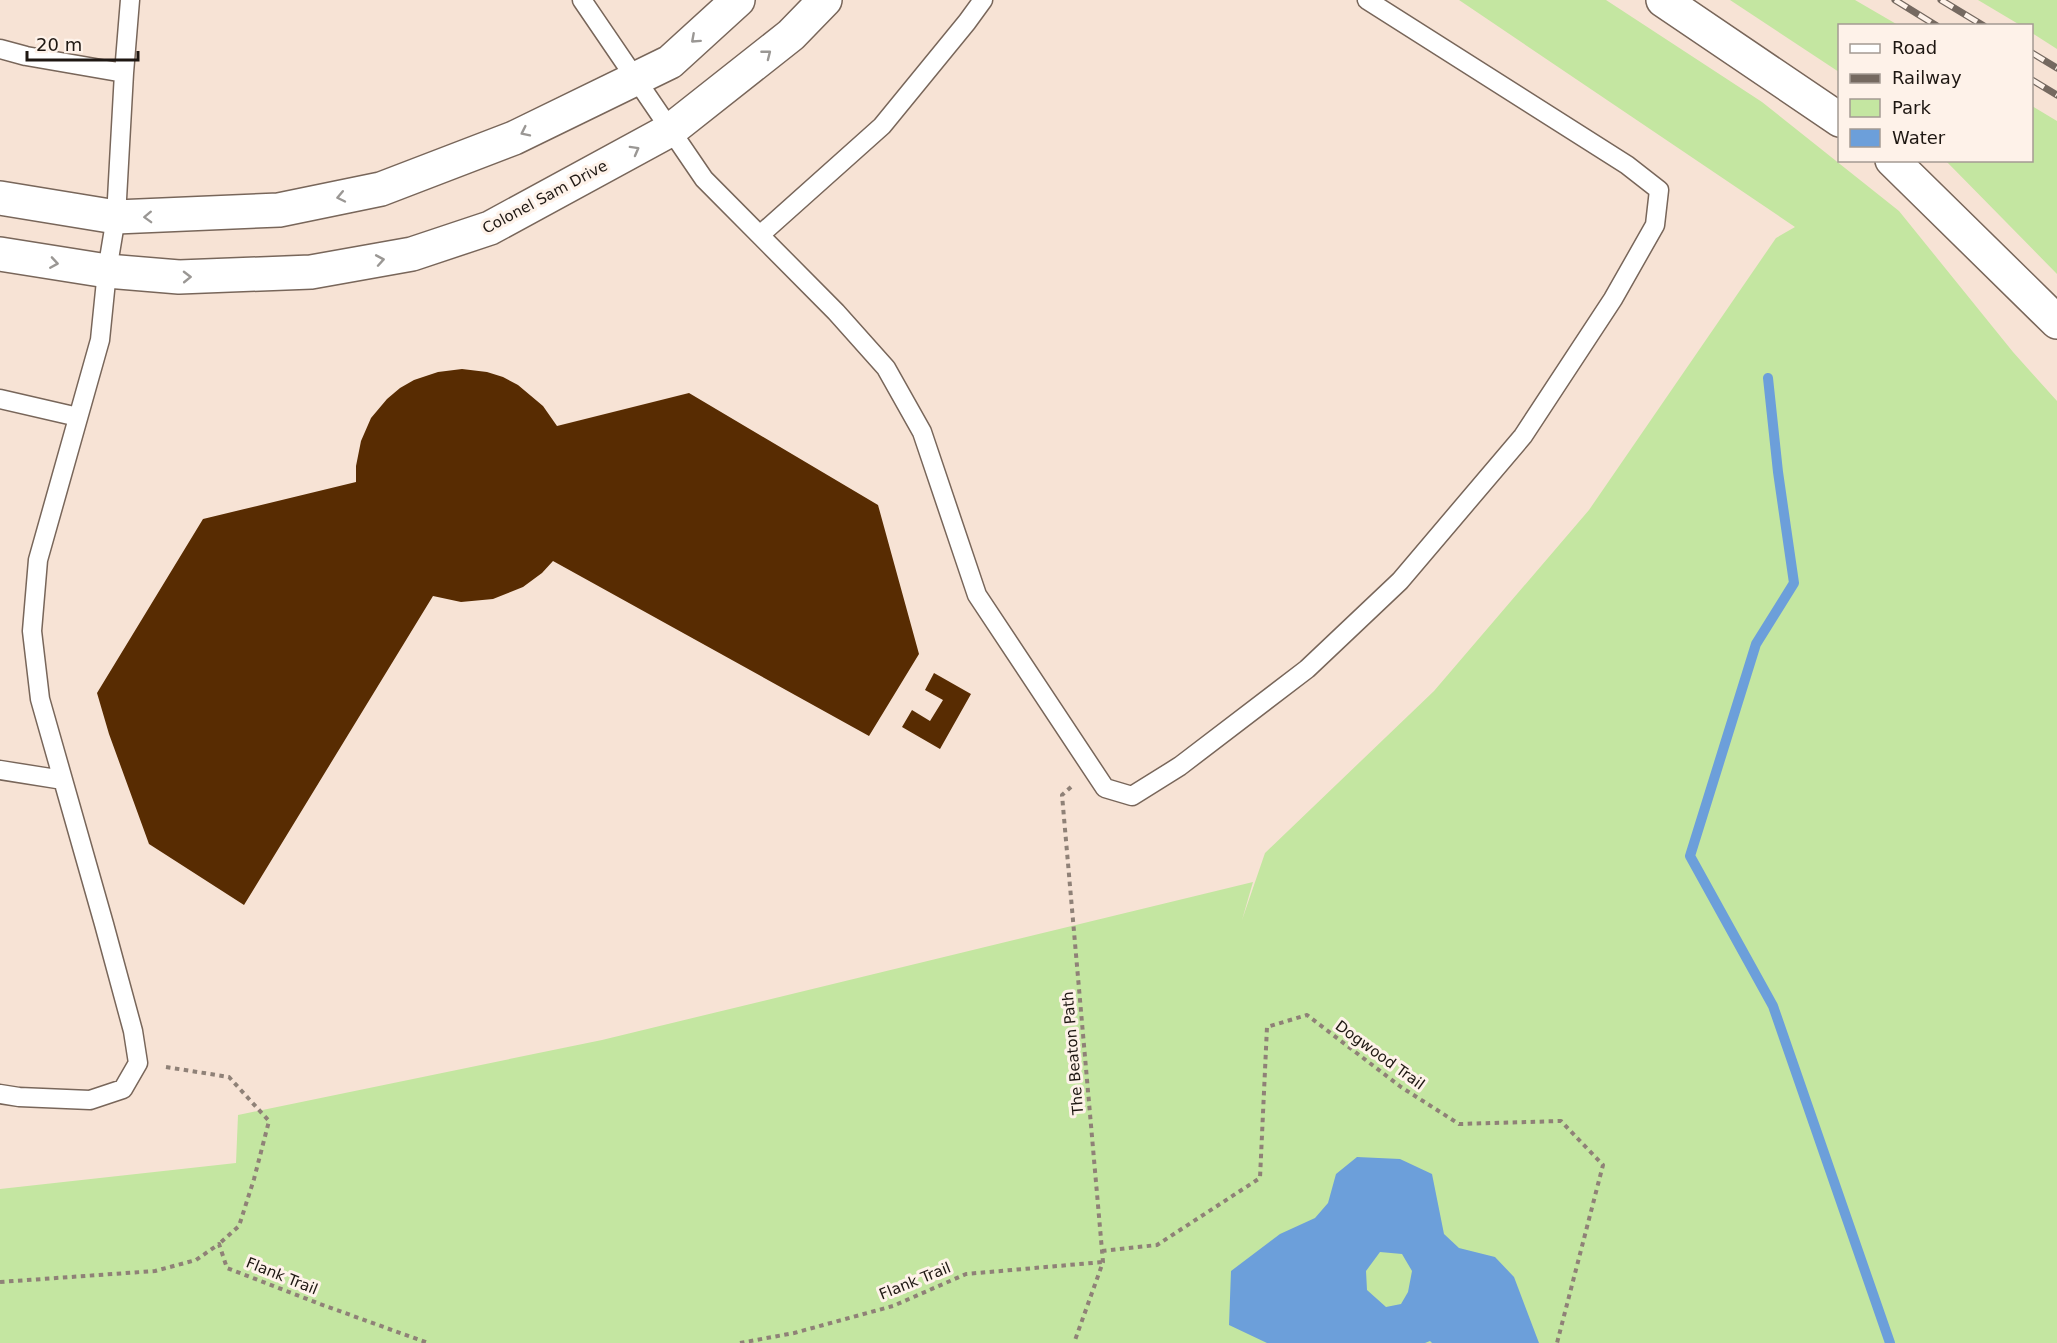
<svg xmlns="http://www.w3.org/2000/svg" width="2057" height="1343" viewBox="0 0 2057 1343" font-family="'DejaVu Sans',sans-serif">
<rect width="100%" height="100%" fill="#f7e3d5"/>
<!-- green -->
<path fill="#c4e6a1" d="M 1459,0 L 1606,0 L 1762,102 L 1899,211 L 2013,352 L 2057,401 L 2057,1343 L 0,1343 L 0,1189 L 236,1163 L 238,1115 L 602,1040 L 1253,882 L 1242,920 L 1265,853 L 1434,691 L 1589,510 L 1776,238 L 1795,227 Z
M 1730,0 L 1855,0 L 1898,25 L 1840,26 L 1839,72 Z
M 1978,0 L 2057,0 L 2057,49 L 2032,33 L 2032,26 L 2020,25 Z
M 2032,106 L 2057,121 L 2057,274 L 1946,161 L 2032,160 Z"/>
<!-- water -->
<path fill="#6c9fda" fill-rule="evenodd" d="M 1357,1157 L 1400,1159 L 1432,1174 L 1444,1234 L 1459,1248 L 1495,1257 L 1514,1277 L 1539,1343 L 1432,1343 L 1430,1341 L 1425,1343 L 1267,1343 L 1229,1325 L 1231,1271 L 1280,1234 L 1315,1218 L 1328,1203 L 1336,1174 ZM 1380,1252 L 1402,1254 L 1412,1271 L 1408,1292 L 1401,1304 L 1386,1307 L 1367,1290 L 1366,1271 Z"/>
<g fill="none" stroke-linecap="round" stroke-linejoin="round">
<!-- stream -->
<path stroke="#6c9fda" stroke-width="10" d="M 1768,378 L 1778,472 L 1794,583 L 1756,644 L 1690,856 L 1773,1006 L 1890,1343"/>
</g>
<!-- building -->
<path fill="#582c02" d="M 462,369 L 487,372 L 503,377 L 518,385 L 543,406 L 557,426 L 689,393 L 878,505 L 919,654 L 869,736 L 553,561 L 542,573 L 523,587 L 493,599 L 461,602 L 433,596 L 244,905 L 149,844 L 109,734 L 97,693 L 203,519 L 356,482 L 356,466 L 361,441 L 371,418 L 387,399 L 400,388 L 414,380 L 438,372 Z
M 934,673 L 971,694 L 940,749 L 902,727 L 912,710 L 930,721 L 943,700 L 925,690 Z"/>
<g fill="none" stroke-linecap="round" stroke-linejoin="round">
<!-- service casing -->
<g stroke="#78665a" stroke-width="21">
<path id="service" d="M 582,0 L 704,179 L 836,312 L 886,368 L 922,432 L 977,595 L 1105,788 L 1132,796 L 1180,766 L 1307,669 L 1400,581 L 1523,436 L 1613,299 L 1655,225 L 1659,190 L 1627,165 L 1367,0
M 0,49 L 26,56 L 124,73
M 760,235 L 882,126 L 967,22 L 983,0
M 0,399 L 78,417
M 0,770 L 63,780
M 0,1094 L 19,1097 L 90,1100 L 123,1089 L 138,1063 L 133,1031 L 104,924 L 40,699 L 32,631 L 38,560 L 100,340 L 107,271 L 116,217 L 124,73 L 130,0"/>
</g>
<!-- minor casing -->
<g stroke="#78665a" stroke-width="36">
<path id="minor" d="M 1663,0 L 1840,120
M 1892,160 L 2057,322"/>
</g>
<!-- tertiary casing -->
<g stroke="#78665a" stroke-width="36">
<path id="tertiary" d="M 0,198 L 116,217 L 279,210 L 381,189 L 514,138 L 670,62 L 738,0
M 0,254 L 107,271 L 179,277 L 311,272 L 412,254 L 490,228 L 672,129 L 791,35 L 825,0"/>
</g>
<!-- path -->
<path stroke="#8f8177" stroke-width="4" stroke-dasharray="4.5 4.5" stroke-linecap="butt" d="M 1071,787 L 1062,795 L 1103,1262 L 1074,1343
M 166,1067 L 229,1077 L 269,1121 L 254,1179 L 239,1226 L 219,1244
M 1102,1251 L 1157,1245 L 1260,1178 L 1267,1027 L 1307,1015 L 1401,1087 L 1459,1124 L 1561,1121 L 1603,1165 L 1557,1343
M 0,1282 L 155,1271 L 196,1260 L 219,1244 L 227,1268 L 320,1304 L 428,1343
M 740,1343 L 794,1333 L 893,1306 L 966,1274 L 1103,1262"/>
<!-- service -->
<use href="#service" stroke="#fff" stroke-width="18"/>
<!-- minor -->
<use href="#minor" stroke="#fff" stroke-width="33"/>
<!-- tertiary -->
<use href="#tertiary" stroke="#fff" stroke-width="33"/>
<!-- rail casing -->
<g stroke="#756960" stroke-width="7">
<path id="rail" d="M 1895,0 L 1937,26
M 1941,0 L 1984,26
M 2032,53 L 2057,68
M 2032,80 L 2057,95"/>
</g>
<!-- rail -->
<use href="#rail" stroke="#fef2e9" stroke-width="4.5" stroke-dasharray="14" stroke-linecap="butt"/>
</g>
<!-- one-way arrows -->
<defs><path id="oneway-chevron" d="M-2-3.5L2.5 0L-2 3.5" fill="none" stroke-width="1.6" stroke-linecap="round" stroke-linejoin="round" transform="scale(1.5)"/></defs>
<g stroke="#9a9794">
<use href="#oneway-chevron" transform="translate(695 39) rotate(138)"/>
<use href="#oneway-chevron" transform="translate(767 54) rotate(-38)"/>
<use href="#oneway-chevron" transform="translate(525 132) rotate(154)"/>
<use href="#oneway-chevron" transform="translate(635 150) rotate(-29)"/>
<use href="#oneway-chevron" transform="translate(341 197) rotate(168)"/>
<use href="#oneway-chevron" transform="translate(148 217) rotate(178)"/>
<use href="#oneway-chevron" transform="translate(380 260) rotate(-10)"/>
<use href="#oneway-chevron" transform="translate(54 263) rotate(9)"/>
<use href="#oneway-chevron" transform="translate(187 277) rotate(-1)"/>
</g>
<g text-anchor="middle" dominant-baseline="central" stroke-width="6" stroke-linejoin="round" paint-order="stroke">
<!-- street labels -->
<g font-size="15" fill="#1e1712" stroke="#fef2e9">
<text transform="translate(545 197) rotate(-28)">Colonel Sam Drive</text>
<text transform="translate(1073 1053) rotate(-95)">The Beaton Path</text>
<text transform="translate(1380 1055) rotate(36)">Dogwood Trail</text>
<text transform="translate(282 1276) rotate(22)">Flank Trail</text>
<text transform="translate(915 1281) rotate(-22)">Flank Trail</text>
</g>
</g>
<!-- legend -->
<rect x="1838" y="24" width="195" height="138" fill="#fef2e9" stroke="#a49a93" stroke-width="1.5"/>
<rect x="1850" y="44" width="30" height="9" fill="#ffffff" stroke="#a49a93" stroke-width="1.5"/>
<text x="1892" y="54" font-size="18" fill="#1e1712">Road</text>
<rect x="1850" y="74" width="30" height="9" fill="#756960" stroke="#a49a93" stroke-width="1.5"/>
<text x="1892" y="84" font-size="18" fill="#1e1712">Railway</text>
<rect x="1850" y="99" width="30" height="18" fill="#c4e6a1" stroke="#a49a93" stroke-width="1.5"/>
<text x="1892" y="114" font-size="18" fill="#1e1712">Park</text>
<rect x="1850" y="129" width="30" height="18" fill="#6c9fda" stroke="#a49a93" stroke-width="1.5"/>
<text x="1892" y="144" font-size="18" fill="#1e1712">Water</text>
<!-- scale -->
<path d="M27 51v9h111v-9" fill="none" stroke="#1e1712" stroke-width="3"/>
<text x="36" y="51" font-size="18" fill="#1e1712" stroke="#fef2e9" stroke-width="4.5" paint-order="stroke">20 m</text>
</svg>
